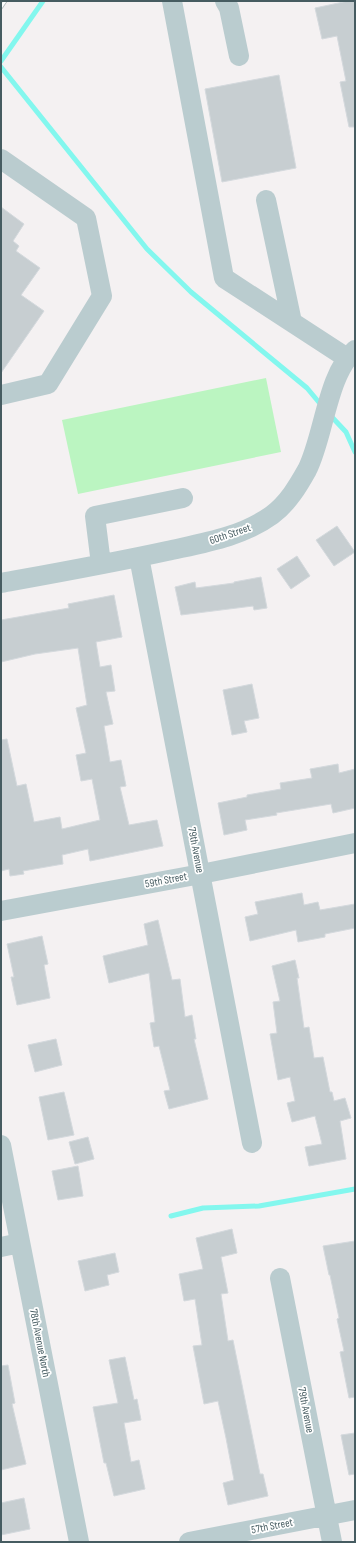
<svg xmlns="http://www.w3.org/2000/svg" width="356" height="1543" viewBox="0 0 356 1543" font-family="'Sofia Sans Condensed',sans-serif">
<rect width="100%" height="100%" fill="#f4f1f2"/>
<!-- green -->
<path fill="#bbf5c1" d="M 266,378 L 281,452 L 78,494 L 62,420 Z"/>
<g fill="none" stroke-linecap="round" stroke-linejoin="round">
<!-- stream -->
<path stroke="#83f7ee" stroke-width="5" d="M 1,61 L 43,1
M 1,67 L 147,249 L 191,292 L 307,388 L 322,406
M 330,415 L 346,432 L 355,452
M 171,1216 L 203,1208 L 259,1206 L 355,1189"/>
</g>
<!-- building -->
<path fill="#c7ced1" stroke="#d4d9dd" d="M 348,1 L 355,1 L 355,127 L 349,127 L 340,82 L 346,81 L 337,36 L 322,39 L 315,8 Z
M 279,75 L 296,168 L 222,182 L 205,89 Z
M 1,207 L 24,224 L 13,241 L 19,246 L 16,251 L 40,268 L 21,295 L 44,311 L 1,373 Z
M 337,526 L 355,552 L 334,566 L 316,540 Z
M 297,556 L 310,576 L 291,589 L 277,569 Z
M 261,577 L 267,608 L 254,610 L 253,606 L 181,615 L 175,587 L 195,582 L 196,588 L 234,583 L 234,582 Z
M 114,595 L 122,637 L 96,642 L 100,667 L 111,665 L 115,691 L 106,692 L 113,724 L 104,726 L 110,762 L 121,760 L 126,786 L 120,787 L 129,825 L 157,820 L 163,846 L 90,861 L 88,849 L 62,855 L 63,864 L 23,871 L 24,874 L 10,876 L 9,869 L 1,871 L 1,740 L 7,739 L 17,786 L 26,784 L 34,822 L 60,817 L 62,829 L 100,820 L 92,779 L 81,781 L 76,755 L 86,753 L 76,708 L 87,705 L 78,648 L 35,654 L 1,662 L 1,620 L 69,608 L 68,604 Z
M 252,684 L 259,718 L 244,721 L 247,732 L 232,735 L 223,690 Z
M 338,764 L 339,773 L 355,769 L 355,808 L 333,813 L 331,804 L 276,813 L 277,815 L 245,820 L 247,830 L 224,835 L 218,803 L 247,797 L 247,795 L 281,789 L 280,783 L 312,778 L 310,769 Z
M 302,893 L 304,905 L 318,902 L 320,910 L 355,904 L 355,928 L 325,934 L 325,937 L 298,942 L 296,930 L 250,941 L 245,917 L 258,914 L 255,902 Z
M 158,920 L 172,980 L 180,979 L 185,1017 L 192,1015 L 196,1039 L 194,1039 L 208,1099 L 169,1109 L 164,1091 L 170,1090 L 159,1046 L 154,1047 L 150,1023 L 155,1022 L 149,973 L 109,983 L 103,956 L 148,945 L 144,924 Z
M 42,936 L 48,964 L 44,965 L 50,998 L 17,1005 L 11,977 L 14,977 L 7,944 Z
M 295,960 L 299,978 L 297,978 L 304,1028 L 309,1027 L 314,1058 L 323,1057 L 330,1092 L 332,1092 L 334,1101 L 345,1098 L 351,1118 L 340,1121 L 346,1159 L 309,1166 L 305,1147 L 322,1144 L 315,1116 L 292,1122 L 287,1103 L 295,1101 L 290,1077 L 278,1080 L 270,1034 L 277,1033 L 273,1002 L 280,1001 L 272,966 Z
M 56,1039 L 62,1065 L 35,1072 L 28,1045 Z
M 64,1092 L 74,1135 L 48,1140 L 39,1097 Z
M 88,1137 L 94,1159 L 75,1164 L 69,1142 Z
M 78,1166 L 83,1196 L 58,1200 L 52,1171 Z
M 232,1229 L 237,1253 L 221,1257 L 228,1293 L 221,1294 L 228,1341 L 233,1340 L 260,1474 L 263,1474 L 268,1496 L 228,1505 L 223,1483 L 234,1480 L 226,1438 L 218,1401 L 204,1404 L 193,1346 L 202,1345 L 195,1299 L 184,1301 L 179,1274 L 203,1269 L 196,1238 Z
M 355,1241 L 355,1397 L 349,1398 L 340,1352 L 344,1351 L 337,1319 L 339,1318 L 330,1275 L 329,1275 L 323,1246 Z
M 115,1253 L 119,1272 L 107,1275 L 109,1285 L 85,1291 L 78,1261 Z
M 125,1357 L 134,1400 L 137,1399 L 141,1420 L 124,1423 L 131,1462 L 139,1460 L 145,1489 L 114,1496 L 106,1463 L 104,1463 L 93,1407 L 118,1403 L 109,1360 Z
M 8,1365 L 15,1403 L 12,1404 L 26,1464 L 1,1470 L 1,1366 Z
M 355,1433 L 355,1474 L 349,1475 L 341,1435 Z
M 24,1498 L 30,1529 L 1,1535 L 1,1503 Z"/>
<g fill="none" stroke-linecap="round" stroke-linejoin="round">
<!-- minor -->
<path stroke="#bacccf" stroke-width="20" d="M 172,1 L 224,278 L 347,358
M 225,1 L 229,8 L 239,56
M 1,159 L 86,218 L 102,296 L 48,384 L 1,395
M 266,200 L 292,322
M 139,557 L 252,1143
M 101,564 L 95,516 L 183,498
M 1,583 C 56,573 112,563 167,551 C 203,543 242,537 272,515 C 288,503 298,486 307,470 C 324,437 327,374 355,350
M 1,911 L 201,874 L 355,843
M 1,1145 L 79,1542
M 1,1247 L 20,1243
M 280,1278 L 332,1542
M 189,1542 L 355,1510"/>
<!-- rail casing -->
<g stroke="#b2b9bc" stroke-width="4.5">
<path id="rail" d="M 1,7 L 5,1"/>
</g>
<!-- rail -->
<use href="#rail" stroke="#fff" stroke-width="3" stroke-dasharray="9" stroke-linecap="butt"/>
</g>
<g text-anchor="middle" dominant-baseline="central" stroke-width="3.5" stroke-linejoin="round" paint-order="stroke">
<!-- street labels -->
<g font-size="11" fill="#465c61" stroke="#fff">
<text transform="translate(230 534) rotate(-19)">60th Street</text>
<text transform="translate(196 850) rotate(79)">79th Avenue</text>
<text transform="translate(166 880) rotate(-11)">59th Street</text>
<text transform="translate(40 1343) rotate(79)">78th Avenue North</text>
<text transform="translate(306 1410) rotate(79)">79th Avenue</text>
<text transform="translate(272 1526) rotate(-11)">57th Street</text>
</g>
</g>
<!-- border -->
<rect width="356" height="1543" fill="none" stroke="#465c61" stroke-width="4"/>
</svg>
